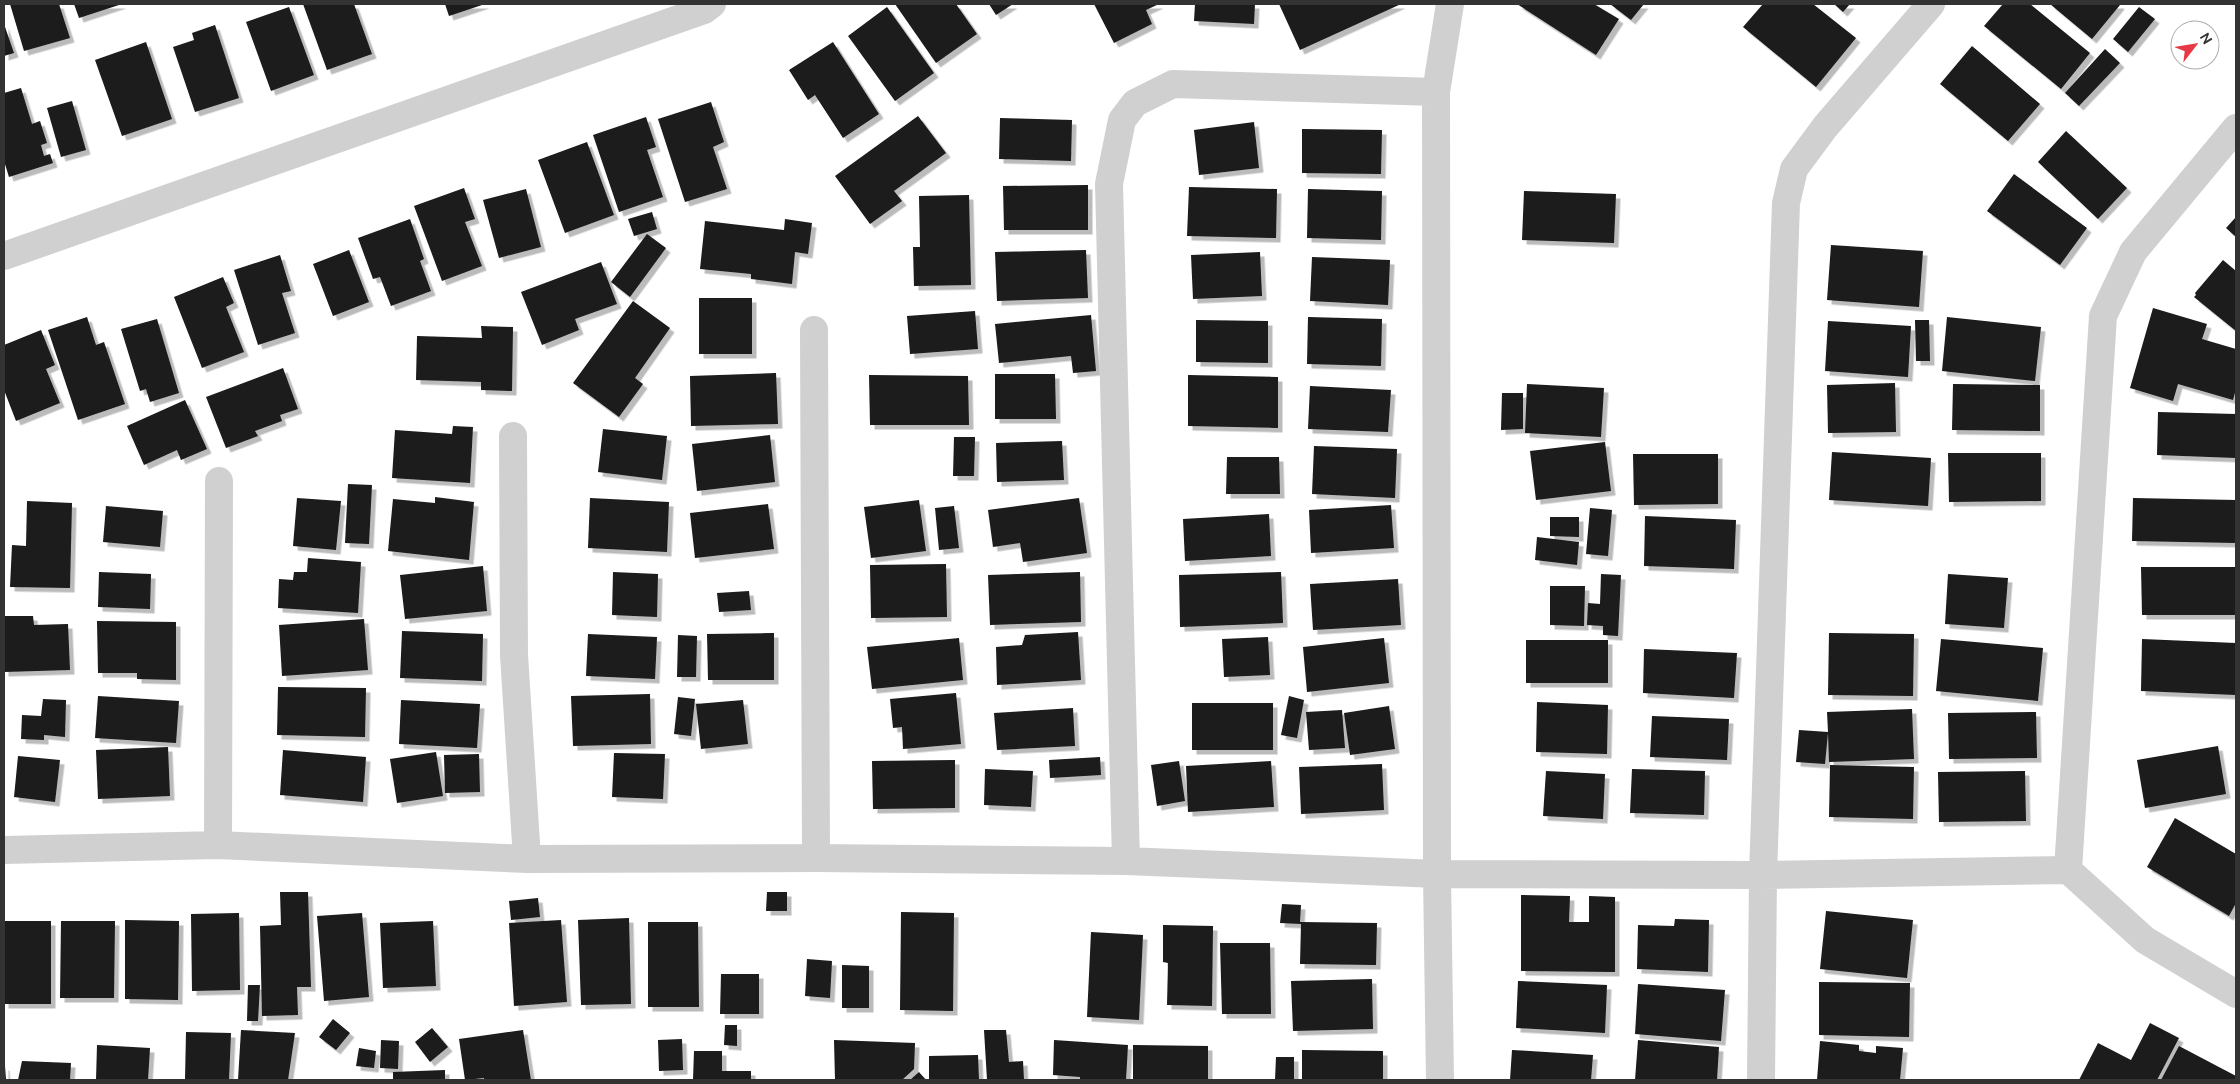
<svg xmlns="http://www.w3.org/2000/svg" width="2240" height="1084" viewBox="0 0 2240 1084" font-family="Ubuntu,sans-serif">
<defs>
<filter id="shadow"><feDropShadow dx="4.5" dy="4.5" stdDeviation="0" flood-color="#0004"/></filter>
</defs>
<rect width="100%" height="100%" fill="#fff"/>
<!-- building -->
<path fill="#1a1a1a" filter="url(#shadow)" d="M 10,4 L 59,4 L 70,38 L 24,51 Z
M 74,4 L 122,4 L 79,18 Z
M 303,4 L 354,4 L 372,54 L 327,70 Z
M 445,4 L 485,4 L 449,16 Z
M 895,4 L 956,4 L 977,34 L 936,63 Z
M 989,4 L 1013,4 L 996,15 Z
M 1094,4 L 1159,4 L 1146,10 L 1152,24 L 1114,43 Z
M 1195,4 L 1255,4 L 1254,24 L 1194,21 Z
M 1279,4 L 1401,4 L 1300,50 Z
M 1517,4 L 1594,4 L 1619,19 L 1596,55 Z
M 1610,4 L 1644,4 L 1631,20 Z
M 1763,4 L 1813,4 L 1856,38 L 1816,87 L 1743,27 Z
M 1834,4 L 1850,4 L 1843,12 Z
M 2003,4 L 2030,4 L 2090,53 L 2061,89 L 1984,26 Z
M 2050,4 L 2119,4 L 2120,5 L 2092,39 Z
M 289,7 L 314,75 L 271,91 L 246,22 Z
M 887,7 L 934,73 L 895,101 L 848,36 Z
M 2139,7 L 2155,19 L 2128,52 L 2113,39 Z
M 4,24 L 14,53 L 4,56 Z
M 215,25 L 239,98 L 195,112 L 173,47 L 194,40 L 192,33 Z
M 146,42 L 172,119 L 122,136 L 95,60 Z
M 833,42 L 879,114 L 843,138 L 815,95 L 808,100 L 789,70 Z
M 1972,46 L 2040,104 L 2008,141 L 1940,84 Z
M 2105,49 L 2120,63 L 2079,106 L 2065,93 Z
M 21,88 L 32,124 L 40,121 L 47,143 L 41,145 L 44,156 L 50,154 L 53,163 L 9,177 L 4,161 L 4,93 Z
M 72,101 L 86,150 L 61,157 L 47,108 Z
M 711,102 L 724,142 L 713,147 L 727,189 L 685,202 L 658,119 Z
M 918,116 L 946,153 L 894,191 L 902,201 L 870,224 L 835,176 Z
M 646,117 L 656,147 L 647,150 L 663,197 L 619,212 L 593,135 Z
M 1000,118 L 1072,120 L 1071,161 L 999,159 Z
M 1254,122 L 1259,168 L 1199,175 L 1194,130 Z
M 1302,129 L 1382,130 L 1381,174 L 1302,173 Z
M 2066,131 L 2127,188 L 2098,219 L 2038,162 Z
M 587,142 L 614,215 L 565,233 L 538,160 Z
M 2014,174 L 2087,228 L 2060,265 L 1987,211 Z
M 1088,185 L 1088,230 L 1004,230 L 1003,186 Z
M 1189,187 L 1277,189 L 1276,238 L 1187,236 Z
M 464,188 L 475,219 L 465,222 L 482,266 L 442,281 L 414,206 Z
M 526,189 L 541,247 L 499,258 L 483,200 Z
M 1308,189 L 1382,191 L 1381,240 L 1307,238 Z
M 1524,191 L 1616,194 L 1614,243 L 1522,240 Z
M 969,195 L 971,285 L 914,286 L 913,247 L 920,247 L 919,196 Z
M 652,212 L 657,229 L 634,236 L 628,219 Z
M 2236,217 L 2236,237 L 2226,228 Z
M 410,219 L 424,259 L 420,261 L 431,291 L 391,306 L 380,277 L 373,279 L 358,238 Z
M 785,219 L 812,223 L 808,254 L 795,252 L 792,284 L 751,279 L 751,274 L 700,269 L 705,221 L 784,230 Z
M 647,234 L 666,248 L 630,297 L 611,282 Z
M 1831,245 L 1923,251 L 1919,307 L 1827,300 Z
M 349,250 L 369,302 L 333,316 L 313,264 Z
M 1086,250 L 1088,298 L 997,301 L 995,252 Z
M 1260,252 L 1262,296 L 1193,299 L 1191,255 Z
M 280,255 L 291,291 L 282,293 L 295,333 L 258,345 L 234,270 Z
M 1312,257 L 1390,260 L 1388,305 L 1310,301 Z
M 2223,260 L 2236,271 L 2236,331 L 2194,297 L 2196,295 L 2195,293 Z
M 601,262 L 617,304 L 575,319 L 579,330 L 542,345 L 521,292 Z
M 223,277 L 234,303 L 226,307 L 244,352 L 202,368 L 174,297 Z
M 699,298 L 752,298 L 752,354 L 699,354 Z
M 633,301 L 670,328 L 635,378 L 643,384 L 619,417 L 573,383 Z
M 2153,308 L 2207,324 L 2202,339 L 2236,349 L 2236,389 L 2233,400 L 2178,384 L 2173,401 L 2130,388 Z
M 975,311 L 978,349 L 910,354 L 907,316 Z
M 1091,315 L 1096,371 L 1073,373 L 1071,356 L 999,363 L 995,324 Z
M 87,317 L 96,345 L 104,342 L 125,404 L 78,420 L 48,330 Z
M 1308,317 L 1382,319 L 1381,366 L 1307,364 Z
M 1947,317 L 2041,327 L 2035,381 L 1942,371 Z
M 157,319 L 179,393 L 150,402 L 146,389 L 140,391 L 121,329 Z
M 1196,320 L 1268,321 L 1268,363 L 1196,362 Z
M 1915,320 L 1929,320 L 1930,361 L 1916,361 Z
M 1828,321 L 1911,326 L 1908,377 L 1825,371 Z
M 481,326 L 513,327 L 512,391 L 481,390 L 481,382 L 416,380 L 417,336 L 482,338 Z
M 41,330 L 55,365 L 46,369 L 60,403 L 16,421 L 4,390 L 4,345 Z
M 283,368 L 298,409 L 280,415 L 282,421 L 255,431 L 258,436 L 226,448 L 206,397 Z
M 776,373 L 778,424 L 691,426 L 690,376 Z
M 995,374 L 1055,374 L 1056,419 L 995,419 Z
M 869,375 L 968,376 L 969,425 L 870,425 Z
M 1188,375 L 1278,377 L 1278,428 L 1188,426 Z
M 1895,383 L 1896,432 L 1828,433 L 1827,385 Z
M 1527,384 L 1604,388 L 1601,437 L 1525,433 Z
M 1953,384 L 2040,385 L 2040,431 L 1952,430 Z
M 1310,386 L 1391,390 L 1388,432 L 1308,429 Z
M 1502,393 L 1523,393 L 1523,429 L 1501,430 Z
M 185,400 L 207,449 L 181,460 L 177,450 L 144,465 L 127,426 Z
M 2158,412 L 2236,414 L 2236,458 L 2157,455 Z
M 453,426 L 473,427 L 470,483 L 392,478 L 395,430 L 452,434 Z
M 603,429 L 667,436 L 662,480 L 598,472 Z
M 770,435 L 775,482 L 697,491 L 692,444 Z
M 954,437 L 975,437 L 974,476 L 953,476 Z
M 1062,441 L 1064,480 L 997,482 L 996,443 Z
M 1605,442 L 1611,491 L 1536,500 L 1530,451 Z
M 1314,446 L 1397,449 L 1395,498 L 1312,494 Z
M 1832,452 L 1931,458 L 1928,506 L 1829,500 Z
M 1948,453 L 2041,453 L 2041,501 L 1949,502 Z
M 1633,454 L 1718,454 L 1718,504 L 1634,505 Z
M 1227,457 L 1279,457 L 1280,494 L 1226,494 Z
M 348,484 L 372,485 L 369,544 L 345,543 Z
M 435,497 L 474,502 L 469,560 L 388,551 L 393,499 L 435,503 Z
M 297,498 L 341,501 L 336,550 L 293,546 Z
M 590,498 L 669,502 L 667,552 L 588,548 Z
M 1079,498 L 1087,553 L 1023,562 L 1020,543 L 993,547 L 988,510 Z
M 2133,498 L 2236,500 L 2236,543 L 2132,541 Z
M 919,500 L 926,551 L 871,558 L 864,507 Z
M 27,501 L 72,503 L 70,588 L 10,587 L 12,545 L 26,546 Z
M 768,504 L 774,549 L 695,558 L 690,513 Z
M 1391,505 L 1394,548 L 1311,553 L 1309,510 Z
M 106,506 L 163,511 L 160,547 L 103,542 Z
M 954,506 L 959,548 L 939,550 L 935,508 Z
M 1590,508 L 1612,510 L 1608,556 L 1586,554 Z
M 1269,514 L 1271,556 L 1185,561 L 1183,519 Z
M 1645,516 L 1736,520 L 1734,569 L 1644,566 Z
M 1550,517 L 1579,517 L 1579,537 L 1550,536 Z
M 1537,537 L 1579,542 L 1577,565 L 1535,560 Z
M 308,558 L 361,562 L 358,613 L 278,608 L 279,579 L 293,580 L 294,572 L 307,572 Z
M 946,564 L 947,617 L 871,618 L 870,565 Z
M 483,566 L 487,611 L 405,619 L 400,575 Z
M 2141,567 L 2236,567 L 2236,615 L 2142,615 Z
M 99,572 L 151,574 L 150,609 L 98,607 Z
M 613,572 L 658,574 L 657,617 L 612,615 Z
M 1080,572 L 1081,622 L 990,625 L 988,575 Z
M 1281,572 L 1283,623 L 1180,627 L 1179,575 Z
M 1601,574 L 1621,575 L 1618,636 L 1603,635 L 1603,626 L 1587,625 L 1588,603 L 1600,604 Z
M 1948,574 L 2008,578 L 2004,628 L 1945,624 Z
M 1398,579 L 1401,625 L 1313,630 L 1310,584 Z
M 1550,586 L 1585,586 L 1584,626 L 1550,625 Z
M 749,591 L 751,610 L 719,612 L 717,593 Z
M 4,616 L 33,616 L 34,625 L 68,624 L 70,670 L 4,672 Z
M 364,619 L 368,670 L 282,676 L 279,625 Z
M 97,621 L 176,622 L 176,680 L 137,679 L 137,673 L 98,673 Z
M 402,631 L 483,634 L 482,681 L 400,678 Z
M 1078,632 L 1081,680 L 997,685 L 996,647 L 1022,645 L 1025,635 Z
M 774,633 L 774,680 L 708,680 L 707,634 Z
M 1829,633 L 1914,634 L 1913,696 L 1828,695 Z
M 588,634 L 657,637 L 655,679 L 586,676 Z
M 678,635 L 697,636 L 696,677 L 677,677 Z
M 1268,637 L 1270,675 L 1224,677 L 1222,639 Z
M 959,638 L 963,680 L 872,689 L 867,647 Z
M 1384,638 L 1389,683 L 1307,692 L 1303,647 Z
M 1941,639 L 2043,648 L 2038,701 L 1936,691 Z
M 2142,639 L 2236,643 L 2236,695 L 2141,691 Z
M 1526,640 L 1608,640 L 1608,683 L 1526,683 Z
M 1644,649 L 1737,653 L 1734,698 L 1643,693 Z
M 278,687 L 366,688 L 365,737 L 277,735 Z
M 956,693 L 961,744 L 903,749 L 902,727 L 893,728 L 890,699 Z
M 650,694 L 651,744 L 573,746 L 571,696 Z
M 98,696 L 179,701 L 176,743 L 95,738 Z
M 1289,696 L 1304,700 L 1297,738 L 1281,735 Z
M 678,697 L 695,699 L 691,736 L 674,734 Z
M 43,699 L 66,700 L 65,737 L 44,735 L 44,740 L 21,739 L 22,715 L 41,716 Z
M 401,700 L 480,704 L 477,748 L 399,744 Z
M 743,700 L 748,744 L 701,749 L 696,704 Z
M 1537,702 L 1608,705 L 1607,754 L 1536,752 Z
M 1192,703 L 1273,703 L 1273,750 L 1192,750 Z
M 1389,706 L 1395,749 L 1350,755 L 1344,713 Z
M 1073,708 L 1075,746 L 997,750 L 994,713 Z
M 1912,709 L 1914,759 L 1829,762 L 1828,733 L 1825,764 L 1796,762 L 1799,730 L 1828,732 L 1827,712 Z
M 1342,710 L 1345,748 L 1309,750 L 1306,712 Z
M 2036,712 L 2037,758 L 1949,759 L 1948,713 Z
M 1652,716 L 1729,719 L 1727,760 L 1650,757 Z
M 2218,746 L 2226,794 L 2145,808 L 2137,760 Z
M 168,747 L 170,796 L 98,799 L 96,750 Z
M 283,750 L 366,757 L 363,802 L 280,795 Z
M 436,752 L 443,796 L 397,803 L 390,759 Z
M 614,753 L 665,754 L 663,799 L 612,797 Z
M 479,754 L 480,792 L 445,793 L 444,755 Z
M 18,756 L 60,760 L 55,802 L 14,797 Z
M 1100,757 L 1101,775 L 1050,778 L 1049,760 Z
M 955,760 L 955,808 L 873,809 L 872,761 Z
M 1179,761 L 1185,801 L 1157,806 L 1151,765 Z
M 1271,761 L 1274,807 L 1188,812 L 1186,766 Z
M 1382,764 L 1384,810 L 1301,814 L 1299,767 Z
M 1830,765 L 1914,767 L 1913,819 L 1829,817 Z
M 985,769 L 1033,771 L 1031,807 L 984,805 Z
M 1632,769 L 1705,771 L 1704,815 L 1630,813 Z
M 1546,771 L 1605,774 L 1603,819 L 1543,816 Z
M 2025,771 L 2026,821 L 1939,822 L 1938,772 Z
M 2175,818 L 2236,854 L 2236,903 L 2229,916 L 2147,867 Z
M 280,892 L 308,892 L 311,987 L 297,987 L 298,1015 L 262,1016 L 260,926 L 281,925 Z
M 767,892 L 787,892 L 787,911 L 766,911 Z
M 1521,895 L 1570,896 L 1569,922 L 1589,922 L 1589,896 L 1615,897 L 1615,972 L 1521,971 Z
M 538,898 L 540,917 L 511,920 L 509,901 Z
M 1282,904 L 1301,905 L 1300,922 L 1377,923 L 1376,965 L 1300,964 L 1301,924 L 1280,923 Z
M 1826,911 L 1913,920 L 1907,978 L 1820,969 Z
M 901,912 L 954,913 L 953,1011 L 900,1010 Z
M 239,913 L 240,990 L 192,991 L 191,914 Z
M 362,913 L 369,997 L 324,1001 L 317,916 Z
M 629,918 L 631,1004 L 581,1005 L 578,920 Z
M 1675,919 L 1709,920 L 1708,972 L 1637,969 L 1638,925 L 1674,926 Z
M 125,920 L 179,921 L 178,1000 L 125,999 Z
M 561,920 L 567,1002 L 514,1006 L 509,923 Z
M 4,921 L 51,921 L 51,1004 L 4,1004 Z
M 61,921 L 115,921 L 114,998 L 60,998 Z
M 433,921 L 436,986 L 383,988 L 380,923 Z
M 648,922 L 698,922 L 699,1007 L 648,1007 Z
M 1163,925 L 1213,926 L 1212,1006 L 1167,1005 L 1168,963 L 1163,962 Z
M 1091,932 L 1143,935 L 1139,1020 L 1087,1017 Z
M 1220,943 L 1270,943 L 1271,1014 L 1222,1014 Z
M 807,959 L 832,961 L 830,998 L 805,996 Z
M 842,965 L 869,966 L 869,1008 L 842,1008 Z
M 721,974 L 759,974 L 759,1014 L 720,1014 Z
M 1372,979 L 1373,1029 L 1293,1031 L 1291,981 Z
M 1518,981 L 1607,985 L 1605,1033 L 1516,1028 Z
M 1819,982 L 1910,983 L 1909,1037 L 1819,1035 Z
M 1638,984 L 1725,990 L 1721,1041 L 1635,1034 Z
M 248,985 L 260,985 L 258,1021 L 247,1021 Z
M 333,1019 L 350,1033 L 336,1050 L 319,1037 Z
M 2150,1023 L 2179,1038 L 2157,1080 L 2079,1080 L 2098,1043 L 2131,1060 Z
M 725,1025 L 737,1025 L 737,1046 L 724,1045 Z
M 432,1028 L 448,1047 L 430,1062 L 415,1042 Z
M 241,1030 L 295,1033 L 288,1080 L 238,1080 Z
M 523,1030 L 531,1080 L 484,1080 L 484,1078 L 465,1080 L 459,1039 Z
M 984,1030 L 1006,1030 L 1009,1062 L 1023,1061 L 1024,1080 L 987,1080 Z
M 186,1032 L 231,1033 L 229,1080 L 185,1080 Z
M 682,1039 L 683,1070 L 659,1071 L 658,1040 Z
M 381,1040 L 399,1041 L 398,1069 L 380,1068 Z
M 834,1040 L 915,1043 L 914,1069 L 902,1080 L 835,1080 Z
M 1054,1040 L 1128,1045 L 1126,1080 L 1080,1080 L 1080,1077 L 1053,1075 Z
M 1638,1040 L 1719,1047 L 1717,1080 L 1635,1080 Z
M 1820,1041 L 1859,1045 L 1859,1051 L 1876,1053 L 1876,1046 L 1903,1048 L 1900,1080 L 1817,1080 Z
M 97,1045 L 150,1048 L 148,1080 L 96,1080 Z
M 1133,1045 L 1208,1046 L 1208,1080 L 1133,1080 Z
M 2179,1046 L 2236,1076 L 2236,1080 L 2161,1080 Z
M 359,1048 L 376,1051 L 374,1068 L 356,1066 Z
M 1302,1050 L 1383,1051 L 1383,1080 L 1302,1080 Z
M 1512,1050 L 1593,1055 L 1591,1080 L 1510,1080 Z
M 694,1051 L 722,1051 L 722,1071 L 751,1071 L 751,1080 L 693,1080 Z
M 978,1055 L 979,1080 L 929,1080 L 929,1056 Z
M 1276,1057 L 1294,1057 L 1294,1080 L 1275,1080 Z
M 22,1061 L 71,1063 L 70,1080 L 18,1080 Z
M 4,1066 L 5,1066 L 6,1079 L 4,1079 Z
M 445,1070 L 445,1080 L 393,1080 L 393,1072 Z
M 919,1072 L 926,1080 L 910,1080 Z"/>
<g fill="none" stroke-linecap="round" stroke-linejoin="round">
<!-- street -->
<path stroke="#d0d0d0" stroke-width="28" d="M 1436,92 L 1173,84 L 1135,103 L 1122,120 L 1109,184 L 1126,861 L 1437,874 L 1763,875 L 2068,870 L 2103,316 L 2133,252 L 2236,128
M 4,256 L 704,10 L 712,4
M 814,330 L 816,858
M 513,436 L 514,655 L 527,859
M 218,845 L 219,481
M 4,850 L 218,845 L 527,859 L 816,858 L 1126,861
M 2068,870 L 2145,940 L 2236,994
M 1440,1080 L 1437,874 L 1436,92 L 1450,4
M 1761,1080 L 1763,875 L 1786,203 L 1794,169 L 1825,127 L 1931,4"/>
</g>
<!-- border -->
<rect width="2240" height="1084" fill="none" stroke="#333333" stroke-width="10"/>
<!-- north arrow -->
<g transform="translate(2195 45) rotate(59)"><circle r="24" fill="#ffffff" stroke="#adadad"/>
<path d="M0-4L9 19L0 12L-9 19Z" fill="#e63946"/>
<text y="-8" font-size="14" font-weight="bold" text-anchor="middle" fill="#333333">N</text>
</g>
</svg>
